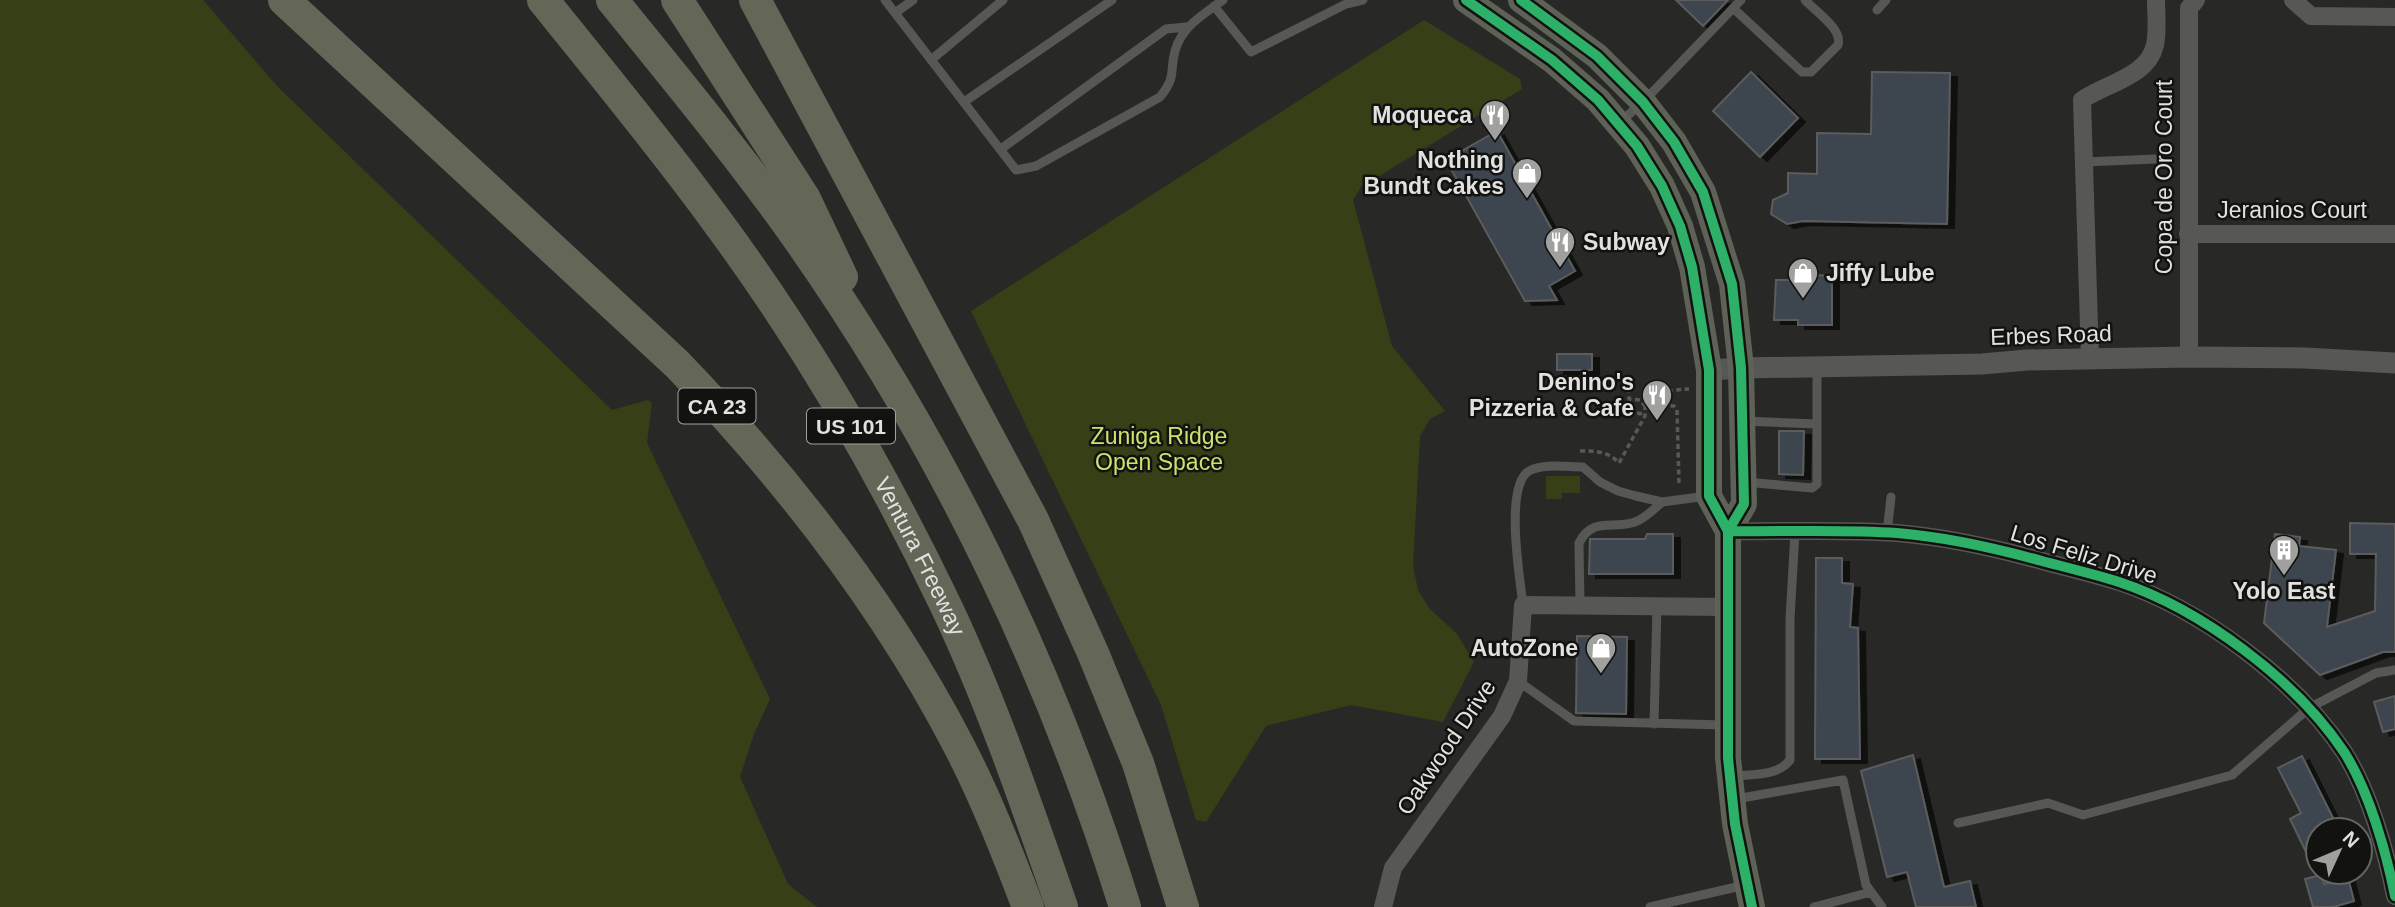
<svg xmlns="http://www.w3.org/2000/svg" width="2395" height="907" viewBox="0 0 2395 907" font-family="Arial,sans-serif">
<defs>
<filter id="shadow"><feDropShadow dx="7" dy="4" stdDeviation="0" flood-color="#0009"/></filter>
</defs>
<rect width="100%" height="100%" fill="#282926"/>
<!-- green -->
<path fill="#373f17" d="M 0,0 L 203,0 L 277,86 L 612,410 L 648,400 L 652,403 L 647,443 L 770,699 L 754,734 L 740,777 L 788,884 L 817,907 L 0,907 Z
M 1424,20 L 1520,79 L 1522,89 L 1361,187 L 1353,200 L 1392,346 L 1445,411 L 1430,419 L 1420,436 L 1413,565 L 1418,590 L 1430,609 L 1457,634 L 1474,662 L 1443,722 L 1351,705 L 1266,726 L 1206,822 L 1196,820 L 1161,705 L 971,311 Z
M 1546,476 L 1580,476 L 1580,493 L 1562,493 L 1562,499 L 1546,499 Z"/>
<!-- building -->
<path fill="#3d4450" stroke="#5b5c5c" stroke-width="2" filter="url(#shadow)" d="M 1676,0 L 1728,0 L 1703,26 Z
M 1751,72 L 1798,118 L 1760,157 L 1713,111 Z
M 1872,72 L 1950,73 L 1947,224 L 1803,221 L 1787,224 L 1771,214 L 1773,200 L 1788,193 L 1788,173 L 1817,174 L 1817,133 L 1871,134 Z
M 1497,131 L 1575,271 L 1549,286 L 1557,300 L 1525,301 L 1446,160 Z
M 1797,274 L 1832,276 L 1832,325 L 1798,325 L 1798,320 L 1774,320 L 1776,280 L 1797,280 Z
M 1557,354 L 1592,354 L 1592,370 L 1557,370 Z
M 1779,431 L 1804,431 L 1803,475 L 1779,474 Z
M 2350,523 L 2395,524 L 2395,652 L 2383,652 L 2320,675 L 2264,623 L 2275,534 L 2300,537 L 2299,546 L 2336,550 L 2327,627 L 2375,611 L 2376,554 L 2350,554 Z
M 1647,534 L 1673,534 L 1673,574 L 1589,574 L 1590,539 L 1645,539 Z
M 1816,558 L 1842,558 L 1842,583 L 1853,584 L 1850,627 L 1858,628 L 1860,759 L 1815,759 Z
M 1577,636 L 1627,637 L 1626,714 L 1576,713 Z
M 2395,696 L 2395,729 L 2383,732 L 2374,702 Z
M 1913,755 L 1944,887 L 1970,881 L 1976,907 L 1916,907 L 1907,872 L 1887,877 L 1861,771 Z
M 2302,756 L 2339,830 L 2318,830 L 2318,848 L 2307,854 L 2290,819 L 2301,813 L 2278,768 Z
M 2321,875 L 2324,884 L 2348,878 L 2354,901 L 2333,907 L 2313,907 L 2305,879 Z"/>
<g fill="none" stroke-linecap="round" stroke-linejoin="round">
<!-- path -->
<path stroke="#585957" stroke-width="3.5" stroke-dasharray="5 3.5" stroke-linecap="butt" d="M 1628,388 L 1629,399 L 1640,400 L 1645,406
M 1629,399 C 1630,408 1632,410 1640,414 L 1645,412
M 1580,451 C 1596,451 1608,451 1619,463 L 1645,416 L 1645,406 L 1657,406
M 1679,483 L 1677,410 L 1674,406 L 1657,406 L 1656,397 L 1660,391 L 1689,389"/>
<!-- service -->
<path stroke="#575856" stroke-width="9" d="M 885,0 L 1016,170 L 1036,166 L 1160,97 C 1177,76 1169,73 1175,51 C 1182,26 1203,15 1223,0
M 1214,6 L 1251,52 L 1346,4 L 1363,0
M 1733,8 L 1802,72 L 1811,72 L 1838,45 C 1843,29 1815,11 1805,0
M 1877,10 L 1886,0
M 895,13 L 913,0
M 931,60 L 1003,0
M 964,102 L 1112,0
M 1619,123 L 1643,102 L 1741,0
M 1001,149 L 1166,29 L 1186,27
M 2084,162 L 2156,159
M 1744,421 L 1817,424
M 1745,482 L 1812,488 L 1817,484 L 1817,368
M 1887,533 L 1891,497
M 1523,605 C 1520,579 1504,486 1529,471 C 1543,463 1567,467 1583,467 L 1600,482 L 1618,491 L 1636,496 L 1662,502 L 1707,496
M 1580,606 L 1579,543 C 1593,516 1612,530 1635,522 C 1646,518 1654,509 1662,502
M 1518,681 L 1574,721 L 1724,725
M 1654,724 L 1657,606
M 1734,776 C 1753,774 1778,776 1790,760 L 1790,619 L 1795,532
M 1736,799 L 1843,780 L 1866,885 L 1882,907
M 1958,823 L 2048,803 L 2083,815 L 2232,775 L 2309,708 L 2376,673 L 2395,670
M 1650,907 L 1745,885
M 1814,907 L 1871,892"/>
<!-- minor -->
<path stroke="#575856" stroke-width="18" d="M 2293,0 L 2311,16 L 2395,17
M 2188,234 L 2395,234
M 2189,357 L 2189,8 L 2196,0
M 2090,358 L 2082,100 C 2106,83 2148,77 2155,45 C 2158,31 2156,14 2156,0
M 1728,531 C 1784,532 1841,529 1897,533 C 1946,537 1995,548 2042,561 C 2068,568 2094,574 2119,582 C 2201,609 2296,680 2344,752 C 2369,791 2386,851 2395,896
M 1383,907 L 1393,868 L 1502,716 L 1518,681 L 1523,605 L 1727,607"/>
<!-- tertiary -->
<path stroke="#575856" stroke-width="21" d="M 1709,370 L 1741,368 L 1982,364 L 2027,360 L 2189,357 L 2305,358 L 2395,363"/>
<!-- primary -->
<path stroke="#5e6156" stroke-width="26" d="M 1466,0 L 1552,60 L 1598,100 L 1637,146 L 1662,186 L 1680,226 L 1692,267 L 1709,370 L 1709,496 L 1728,531 L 1728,758 L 1735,824 L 1752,907
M 1521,0 L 1597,56 L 1643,102 L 1674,142 L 1703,192 L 1732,284 L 1741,368 L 1744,504 L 1728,531"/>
<!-- motorway -->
<g stroke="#646757" stroke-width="32">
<path d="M 284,0 L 677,364 C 787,478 886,605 959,746 C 986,798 1007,852 1028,907"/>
<path id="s1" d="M 543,0 C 600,71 659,142 713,216 C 803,337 881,470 946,606 C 992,703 1027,806 1062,907"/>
<path d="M 612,0 C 675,78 739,155 797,237 C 941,442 1051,669 1125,907"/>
<path d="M 677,0 L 805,199 L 842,277"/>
<path d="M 755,0 L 1033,520 L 1093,653 L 1138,763 L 1183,907"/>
</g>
<!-- cycleway casing -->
<g stroke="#121210" stroke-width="15">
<path id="cycleway" d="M 1466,0 L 1552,60 L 1598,100 L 1637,146 L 1662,186 L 1680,226 L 1692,267 L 1709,370 L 1709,496 L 1728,531 L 1728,758 L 1735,824 L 1752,907
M 1521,0 L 1597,56 L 1643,102 L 1674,142 L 1703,192 L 1732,284 L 1741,368 L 1744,504 L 1728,531
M 1728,531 C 1784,532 1841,529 1897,533 C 1946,537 1995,548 2042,561 C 2068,568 2094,574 2119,582 C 2201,609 2296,680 2344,752 C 2369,791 2386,851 2395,896"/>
</g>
<!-- cycleway -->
<use href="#cycleway" stroke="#2db169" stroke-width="10"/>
</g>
<!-- icons -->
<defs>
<g id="restaurant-pin" transform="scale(1.575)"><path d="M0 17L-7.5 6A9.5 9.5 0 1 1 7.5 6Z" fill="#a0a19e" stroke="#121210"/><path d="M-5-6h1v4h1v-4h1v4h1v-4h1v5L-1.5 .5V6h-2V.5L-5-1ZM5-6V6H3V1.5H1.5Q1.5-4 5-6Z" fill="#fff"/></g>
<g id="shop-pin" transform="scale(1.575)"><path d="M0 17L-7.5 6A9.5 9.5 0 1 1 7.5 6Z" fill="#a0a19e" stroke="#121210"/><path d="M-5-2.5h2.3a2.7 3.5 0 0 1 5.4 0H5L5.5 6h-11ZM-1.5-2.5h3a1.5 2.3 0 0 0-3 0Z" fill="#fff"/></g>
<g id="building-pin" transform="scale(1.575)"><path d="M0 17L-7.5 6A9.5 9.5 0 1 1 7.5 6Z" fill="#a0a19e" stroke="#121210"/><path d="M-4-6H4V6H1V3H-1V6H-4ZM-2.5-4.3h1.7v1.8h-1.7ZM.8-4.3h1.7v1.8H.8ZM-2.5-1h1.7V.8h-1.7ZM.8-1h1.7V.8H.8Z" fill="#fff"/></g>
</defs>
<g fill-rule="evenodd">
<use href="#restaurant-pin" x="1495" y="115"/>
<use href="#shop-pin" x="1527" y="173"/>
<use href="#restaurant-pin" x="1560" y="242"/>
<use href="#shop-pin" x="1803" y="273"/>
<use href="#restaurant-pin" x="1657" y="395"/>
<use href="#building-pin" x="2284" y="550"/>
<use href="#shop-pin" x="1601" y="648"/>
</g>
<g text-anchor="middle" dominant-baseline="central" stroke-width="5" stroke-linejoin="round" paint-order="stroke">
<!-- shield labels -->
<g fill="#121210" stroke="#a3a4a1" stroke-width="2">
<rect x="678.5" y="388.5" width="77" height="35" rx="5"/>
<rect x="807" y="408.5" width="88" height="35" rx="5"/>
</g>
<g font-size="21" font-weight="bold" fill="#e1e2df">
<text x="717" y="406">CA 23</text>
<text x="851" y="426">US 101</text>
</g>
<!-- poi labels -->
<g font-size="23" font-weight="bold" fill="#e1e2df" stroke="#121210" text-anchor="end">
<text x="1472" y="115">Moqueca</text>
<text x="1504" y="160">Nothing<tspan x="1504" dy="26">Bundt Cakes</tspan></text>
<text x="1583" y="242" text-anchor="start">Subway</text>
<text x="1826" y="273" text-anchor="start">Jiffy Lube</text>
<text x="1634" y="382">Denino's<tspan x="1634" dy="26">Pizzeria &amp; Cafe</tspan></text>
<text x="2284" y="591" text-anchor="middle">Yolo East</text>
<text x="1578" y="648">AutoZone</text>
</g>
<!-- street labels -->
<g font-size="23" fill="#e1e2df" stroke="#121210">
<text transform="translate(2164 177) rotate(-90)">Copa de Oro Court</text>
<text x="2292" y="210">Jeranios Court</text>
<text transform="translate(2051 335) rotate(-2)">Erbes Road</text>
<text transform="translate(2084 554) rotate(17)">Los Feliz Drive</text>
<text stroke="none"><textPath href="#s1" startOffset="674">Ventura Freeway</textPath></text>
<text transform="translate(1446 747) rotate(-56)">Oakwood Drive</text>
</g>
<!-- park labels -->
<g font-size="23" fill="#cbe36c" stroke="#121210">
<text x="1159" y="436">Zuniga Ridge<tspan x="1159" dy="26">Open Space</tspan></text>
</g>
</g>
<!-- north arrow -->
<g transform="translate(2339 851) rotate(46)"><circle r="33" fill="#121210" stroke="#656563" stroke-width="2"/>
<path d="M0-5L12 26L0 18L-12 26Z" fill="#a0a19e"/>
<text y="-10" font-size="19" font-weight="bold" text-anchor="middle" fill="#e1e2df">N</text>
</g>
</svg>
